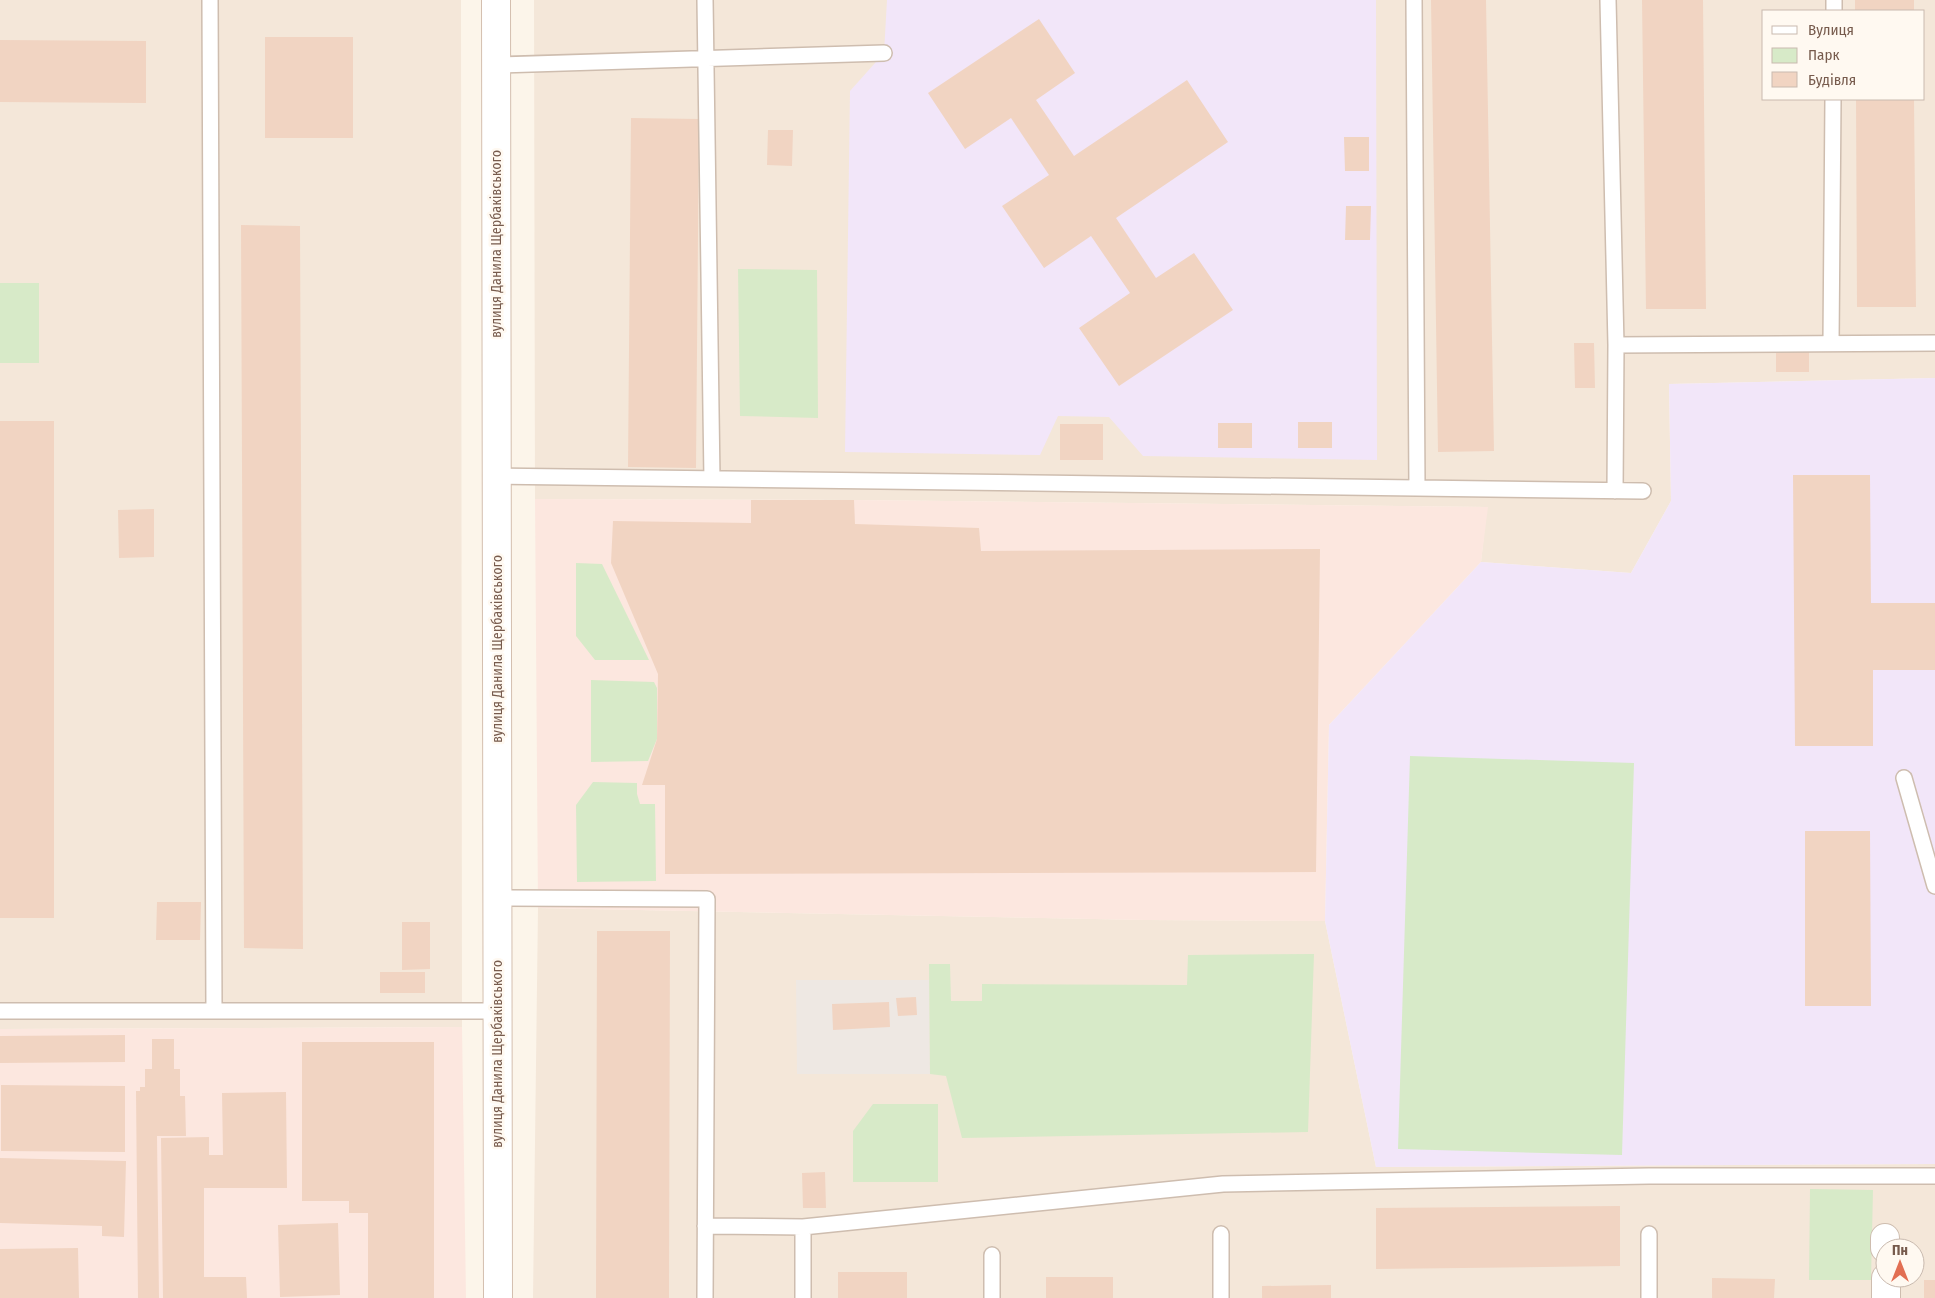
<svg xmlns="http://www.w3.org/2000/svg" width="1935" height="1298" viewBox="0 0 1935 1298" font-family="'Fira Sans Condensed',sans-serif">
<rect width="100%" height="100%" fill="#fcf5ea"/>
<!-- residential -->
<path fill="#f4e7d9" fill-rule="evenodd" d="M 0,0 L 461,0 L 462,1027 L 0,1029 Z
M 534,0 L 1935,0 L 1935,378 L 1669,384 L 1671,501 L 1631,573 L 1481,562 L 1487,507 L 854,500 L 535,499 ZM 1764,11 L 1924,11 L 1924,99 L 1764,99 Z
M 538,908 L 1145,920 L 1325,921 L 1376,1167 L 1935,1164 L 1935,1298 L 533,1298 ZM 1885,1248 L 1915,1248 L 1915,1278 L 1885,1278 Z"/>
<!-- commercial -->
<path fill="#fce7df" d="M 535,499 L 854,500 L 1488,507 L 1481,562 L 1329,725 L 1325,921 L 1145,920 L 538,908 Z
M 462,1027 L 466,1298 L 0,1298 L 0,1029 Z"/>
<!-- industrial -->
<path fill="#eee8e3" d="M 796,980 L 929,980 L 930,1074 L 797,1074 Z"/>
<!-- education -->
<path fill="#f2e6f9" d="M 887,0 L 1376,0 L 1377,460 L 1143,456 L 1109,417 L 1058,416 L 1040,455 L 845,452 L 850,91 L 884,53 Z
M 1935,378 L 1935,1164 L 1376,1167 L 1325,921 L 1329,725 L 1481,562 L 1631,573 L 1671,501 L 1669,384 Z"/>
<!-- green -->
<path fill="#d7eac8" d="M 738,269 L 817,270 L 818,418 L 740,416 Z
M 0,283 L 39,283 L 39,363 L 0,363 Z
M 576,563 L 602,564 L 649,660 L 595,660 L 576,636 Z
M 591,680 L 654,682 L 657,688 L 657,739 L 648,761 L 591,762 Z
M 1410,756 L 1634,763 L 1622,1155 L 1398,1149 Z
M 593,782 L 637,783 L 637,794 L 640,804 L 655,804 L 656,881 L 577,882 L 576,805 Z
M 1314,954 L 1308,1132 L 962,1138 L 946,1076 L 930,1074 L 929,964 L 950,964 L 951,1001 L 982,1001 L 982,984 L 1187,985 L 1188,955 Z
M 873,1104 L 938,1104 L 938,1182 L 853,1182 L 853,1131 Z
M 1810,1189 L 1873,1190 L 1871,1280 L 1809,1280 Z"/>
<!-- building -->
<path fill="#f1d4c2" d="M 1431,0 L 1486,0 L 1494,451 L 1438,452 Z
M 1642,0 L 1703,0 L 1706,309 L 1646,309 Z
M 1855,0 L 1914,0 L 1914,11 L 1855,11 Z
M 1039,19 L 1075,73 L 1036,100 L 1074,156 L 1187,80 L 1228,142 L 1116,218 L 1156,278 L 1194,253 L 1233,310 L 1119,386 L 1079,328 L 1130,293 L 1091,236 L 1044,268 L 1002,206 L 1049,175 L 1011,118 L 965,149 L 928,93 Z
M 265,37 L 353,37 L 353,138 L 265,138 Z
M 0,40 L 146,41 L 146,103 L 0,102 Z
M 1856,99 L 1914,99 L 1916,307 L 1857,307 Z
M 631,118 L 699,119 L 696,468 L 628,467 Z
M 768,130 L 793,130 L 792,166 L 767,165 Z
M 1344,137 L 1369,137 L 1369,171 L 1345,171 Z
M 1346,206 L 1371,206 L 1370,240 L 1345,240 Z
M 241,225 L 300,226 L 303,949 L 244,948 Z
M 1574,343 L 1594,343 L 1595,388 L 1575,388 Z
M 1776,352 L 1809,352 L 1809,372 L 1776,372 Z
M 0,421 L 54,421 L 54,918 L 0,918 Z
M 1298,422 L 1332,422 L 1332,448 L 1298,448 Z
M 1218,423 L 1252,423 L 1252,448 L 1218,448 Z
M 1060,424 L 1103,424 L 1103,460 L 1060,460 Z
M 1793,475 L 1870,475 L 1871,603 L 1935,603 L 1935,670 L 1873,670 L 1873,746 L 1795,746 Z
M 751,500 L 854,500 L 855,524 L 979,528 L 981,551 L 1320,549 L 1316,872 L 665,874 L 665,785 L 642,785 L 657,739 L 658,674 L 611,563 L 613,521 L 751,523 Z
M 154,509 L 154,557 L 119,558 L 118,510 Z
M 1805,831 L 1870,831 L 1871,1006 L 1805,1006 Z
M 157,902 L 201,902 L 200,940 L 156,940 Z
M 402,922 L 430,922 L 430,969 L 402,970 Z
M 597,931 L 670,931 L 669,1298 L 596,1298 Z
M 380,972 L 425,972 L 425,993 L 380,993 Z
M 916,997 L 917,1015 L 898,1016 L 896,998 Z
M 889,1002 L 890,1027 L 833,1030 L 832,1004 Z
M 125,1035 L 125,1062 L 0,1063 L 0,1036 Z
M 152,1039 L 174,1039 L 174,1069 L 180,1069 L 180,1096 L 185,1096 L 186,1136 L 157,1136 L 159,1298 L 138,1298 L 136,1091 L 140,1091 L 140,1087 L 145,1087 L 145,1069 L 152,1069 Z
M 302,1042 L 434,1042 L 434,1298 L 368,1298 L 368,1213 L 349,1213 L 349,1201 L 302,1201 Z
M 1,1085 L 125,1086 L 125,1152 L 1,1151 Z
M 286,1092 L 287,1188 L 204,1188 L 204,1277 L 246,1277 L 247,1298 L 163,1298 L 161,1138 L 209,1137 L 209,1155 L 223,1155 L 222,1093 Z
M 0,1158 L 126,1161 L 124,1237 L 102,1236 L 102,1226 L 0,1223 Z
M 825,1172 L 826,1208 L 803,1208 L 802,1173 Z
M 1620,1206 L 1620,1266 L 1376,1269 L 1376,1208 Z
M 338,1223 L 340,1295 L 280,1297 L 278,1225 Z
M 78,1248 L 79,1298 L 0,1298 L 0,1249 Z
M 838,1272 L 907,1272 L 907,1298 L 838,1298 Z
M 1046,1277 L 1113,1277 L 1113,1298 L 1046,1298 Z
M 1712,1278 L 1775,1279 L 1774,1298 L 1712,1298 Z
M 1924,1280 L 1935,1280 L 1935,1298 L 1924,1298 Z
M 1331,1285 L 1331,1298 L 1262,1298 L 1262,1286 Z"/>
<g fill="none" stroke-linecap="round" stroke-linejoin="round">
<!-- lane casing -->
<g stroke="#cebdaf" stroke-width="18">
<path id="lane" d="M 210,0 L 214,1011
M 705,0 L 712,479
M 1414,0 L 1417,488
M 1608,0 L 1616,345 L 1615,491
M 1834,11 L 1834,0
M 496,65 L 884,53
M 1831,343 L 1833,99
M 1616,345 L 1935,343
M 496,476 L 1643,491
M 1904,778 L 1935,886
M 497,898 L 707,899 L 705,1298
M 0,1011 L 497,1011
M 705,1226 L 803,1227 L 1223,1184 L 1649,1176 L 1935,1176
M 803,1227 L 803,1298
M 1221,1234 L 1221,1298
M 992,1298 L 992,1255
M 1649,1298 L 1649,1234"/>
</g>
<!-- street casing -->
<g stroke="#cebdaf" stroke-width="30">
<path id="street" d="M 1885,1238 L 1885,1248
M 1886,1278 L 1886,1298"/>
</g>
<!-- secondary casing -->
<g stroke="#d4bfaf" stroke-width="30">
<path id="secondary" d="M 496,0 L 498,1298"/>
</g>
<!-- lane -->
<use href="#lane" stroke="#fff" stroke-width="15"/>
<!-- street -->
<use href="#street" stroke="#fff" stroke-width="28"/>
<!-- secondary -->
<use href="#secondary" stroke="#fff" stroke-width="28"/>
</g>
<g text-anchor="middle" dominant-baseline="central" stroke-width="5" stroke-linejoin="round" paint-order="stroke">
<!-- street labels -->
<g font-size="14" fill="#775b4d" stroke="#fff9f1">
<text transform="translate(496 244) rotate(-90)">вулиця Данила Щербаківського</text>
<text transform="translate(497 649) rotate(-90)">вулиця Данила Щербаківського</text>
<text transform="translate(497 1054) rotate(-90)">вулиця Данила Щербаківського</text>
</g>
</g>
<!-- legend -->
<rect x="1762" y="10" width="162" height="90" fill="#fff9f1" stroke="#c9baaf"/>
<rect x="1772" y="26" width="25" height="8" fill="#ffffff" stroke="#c9baaf"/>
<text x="1808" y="35" font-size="15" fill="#775b4d">Вулиця</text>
<rect x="1772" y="48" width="25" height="15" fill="#d7eac8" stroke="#c9baaf"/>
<text x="1808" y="60" font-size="15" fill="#775b4d">Парк</text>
<rect x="1772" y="72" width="25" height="15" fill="#f1d4c2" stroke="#c9baaf"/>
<text x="1808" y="85" font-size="15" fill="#775b4d">Будівля</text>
<!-- north arrow -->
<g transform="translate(1900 1263)"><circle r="24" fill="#fff9f1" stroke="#c9baaf"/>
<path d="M0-4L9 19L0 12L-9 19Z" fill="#e26f53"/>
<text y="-8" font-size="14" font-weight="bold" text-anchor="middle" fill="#775b4d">Пн</text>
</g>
</svg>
